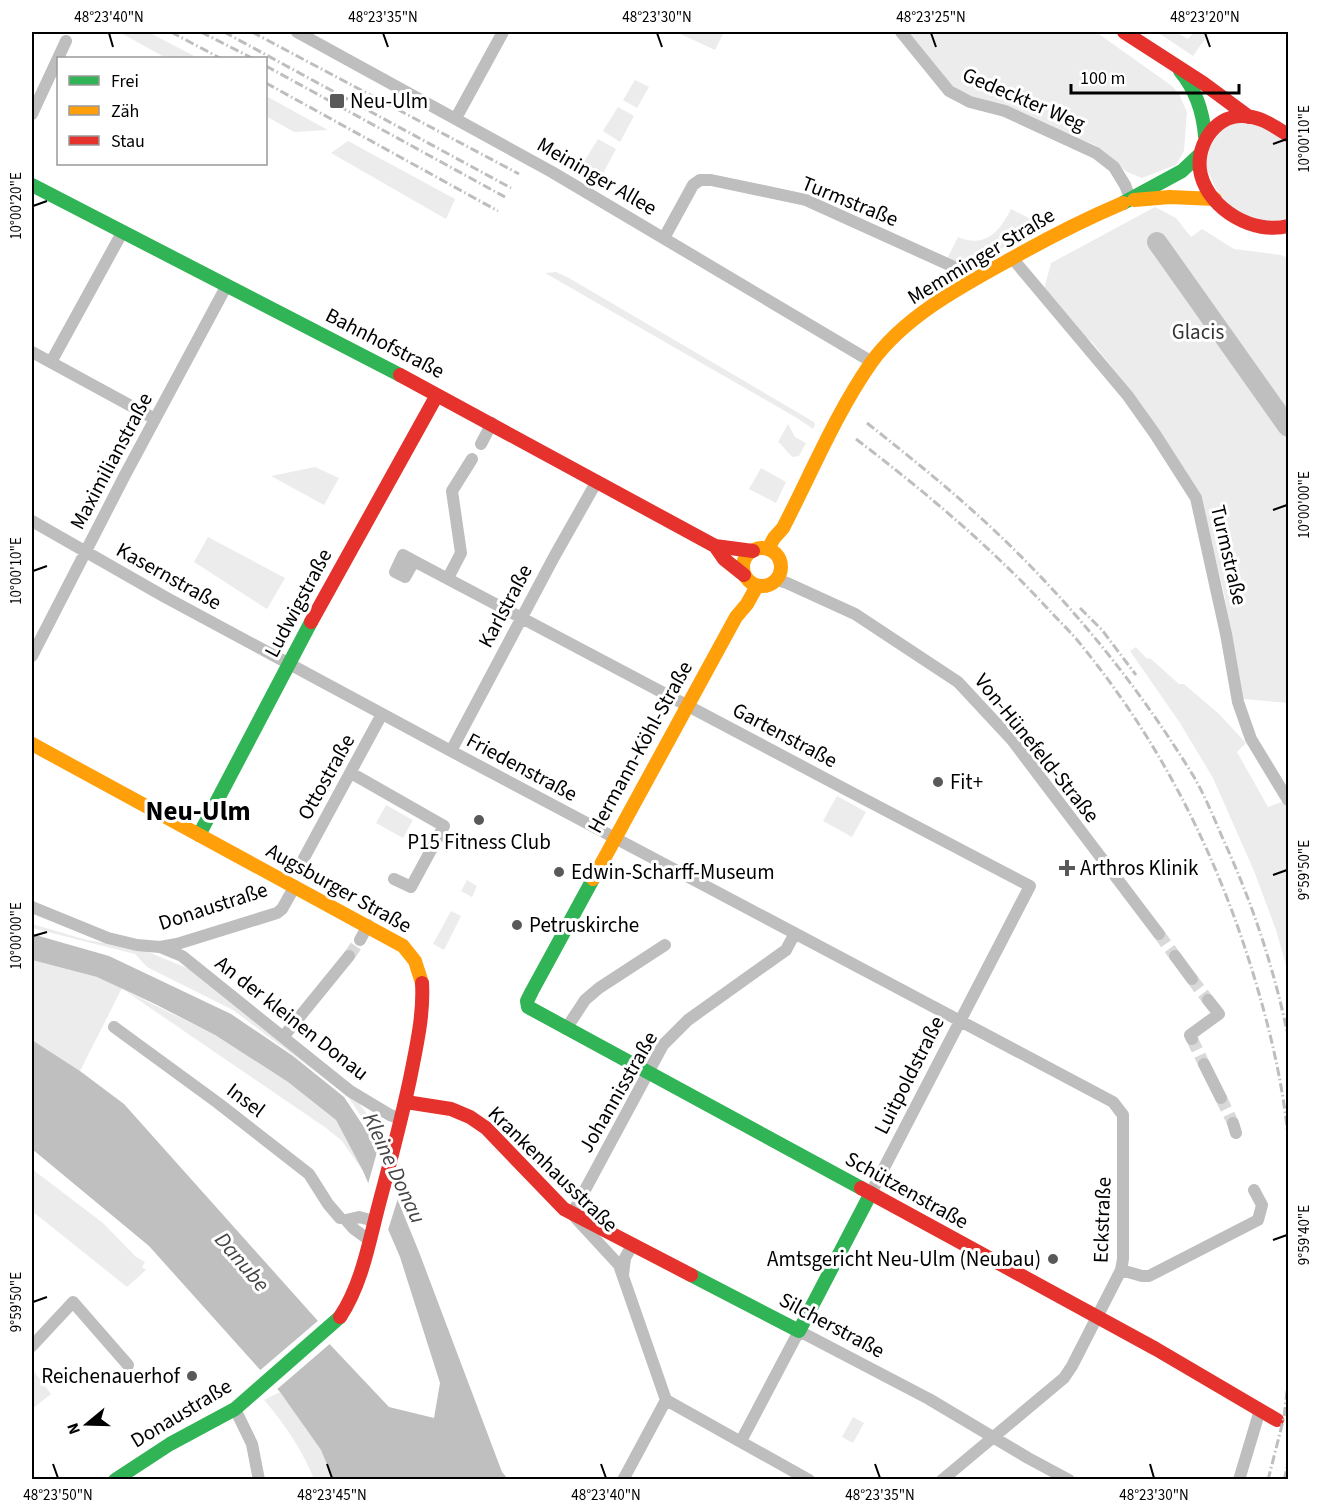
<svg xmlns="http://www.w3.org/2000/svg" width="1320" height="1511" viewBox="0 0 1320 1511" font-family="'Source Sans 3',sans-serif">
<rect width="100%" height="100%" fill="#fff"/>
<!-- green -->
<path fill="#ececec" d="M 119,32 L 148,32 L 198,58 L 166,58 Z
M 676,32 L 724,32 L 715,50 Z
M 904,32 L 1096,32 L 1172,86 L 1179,94 L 1187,112 L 1184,151 L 1176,165 L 1142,178 L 1127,172 L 1095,145 L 951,88 Z
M 1157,32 L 1176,32 L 1188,39 L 1194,32 L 1210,32 L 1193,56 Z
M 635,80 L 649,87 L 637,108 L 623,100 Z
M 266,96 L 328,130 L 294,132 L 266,116 Z
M 618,107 L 634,116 L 620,142 L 603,131 Z
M 1253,122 L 1288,142 L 1288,218 C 1261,227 1251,218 1225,207 L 1203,161 L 1222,125 Z
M 598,139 L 616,149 L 601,177 L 582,165 Z
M 348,141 L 455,199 L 446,219 L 331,153 Z
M 1155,207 L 1176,218 L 1191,237 L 1202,229 L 1234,249 L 1281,255 L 1288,258 L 1288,703 L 1243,699 L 1224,593 L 1201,500 L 1143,406 L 1092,342 L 1073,327 L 1044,289 L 1051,263 Z
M 1011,209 L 1044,226 L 983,259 L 965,272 L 945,263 L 958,237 C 985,248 999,233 1011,209 Z
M 556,272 L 569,278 L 814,422 L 815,425 L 813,429 L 797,418 L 545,273 Z
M 788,424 L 795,437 L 806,443 L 799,456 L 793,457 C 786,452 784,446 778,442 Z
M 315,467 L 339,478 L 324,505 L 271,476 Z
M 761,468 L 786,482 L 776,503 L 749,489 Z
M 208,537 L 285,578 L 267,609 L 194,562 Z
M 1136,647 L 1146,658 L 1151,659 L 1179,684 L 1184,684 L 1219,714 L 1246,743 L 1237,752 L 1268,807 L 1284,801 L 1288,812 L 1288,972 L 1276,930 L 1254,871 L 1213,778 L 1180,723 L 1130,651 Z
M 837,796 L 866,812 L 852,837 L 823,821 Z
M 386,805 L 413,820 L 403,838 L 376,823 Z
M 467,880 L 477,886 L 472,897 L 461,891 Z
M 451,911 L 461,916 L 444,950 L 433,944 Z
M 32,924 L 87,940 L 141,949 L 199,973 L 350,1091 L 381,1133 L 379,1148 L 376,1139 L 347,1095 L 233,1010 L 147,967 L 135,954 L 32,928 Z
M 32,960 L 97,977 L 122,988 L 80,1071 L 32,1040 Z
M 124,990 L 213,1034 L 288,1082 L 336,1120 L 363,1171 L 342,1141 L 326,1128 Z
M 32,1169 L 103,1223 L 136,1257 L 145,1262 L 142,1267 L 146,1270 L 127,1287 L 32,1211 Z
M 33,1370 L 51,1394 L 32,1409 L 32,1371 Z
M 280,1392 L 321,1450 L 333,1479 L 314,1479 C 302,1450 285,1424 264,1400 Z
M 853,1417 L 864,1423 L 853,1443 L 842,1437 Z"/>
<!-- water -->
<path fill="#bfbfbf" d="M 32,934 L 109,956 L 231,1014 L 293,1056 L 344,1097 L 374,1142 L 419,1252 L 502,1472 L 508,1479 L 333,1479 L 321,1450 L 280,1392 L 149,1246 L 32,1149 L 32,1040 L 80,1071 L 124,1104 L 326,1330 L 321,1335 L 389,1407 L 434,1418 L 440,1383 L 400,1257 L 363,1171 L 336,1120 L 288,1082 L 215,1035 L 155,1004 L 97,977 L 32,960 Z"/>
<!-- pier -->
<path fill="#fff" d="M 379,1145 L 399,1195 L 388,1230 L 368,1184 Z
M 320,1319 L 329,1329 L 325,1335 L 332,1342 L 275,1391 L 258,1372 Z"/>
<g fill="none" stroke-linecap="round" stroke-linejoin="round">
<!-- river -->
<path stroke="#bfbfbf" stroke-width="20" d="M 1157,242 L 1288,427"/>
<!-- street-tunnel -->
<path stroke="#d9d9d9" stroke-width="12" stroke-dasharray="12 6" stroke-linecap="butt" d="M 1159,934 L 1175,956
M 349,956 L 360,940
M 1192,979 L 1208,1000
M 1192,1039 L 1204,1064
M 1221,1098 L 1233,1123"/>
<!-- street -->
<path stroke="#bebebe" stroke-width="12" d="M 297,32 L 552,172 L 872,362
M 901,32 L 949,91 L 970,102 L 1005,111 L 1096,153 L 1114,167 L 1125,185 L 1131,200
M 32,114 L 66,41
M 456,118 L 503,32
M 664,238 L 693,185 L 700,180 L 711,180 L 806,200 L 965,272 L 975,279
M 1013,259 L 1128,396 L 1155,434 L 1196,498 L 1226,634 L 1238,702 L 1251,739 L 1288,800
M 32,352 L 155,419
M 51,362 L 123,231
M 481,444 L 492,423
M 32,521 L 165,597 L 451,751 L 1113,1102 L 1123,1115 L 1123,1259 L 1121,1270 L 1072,1366 L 1064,1378 L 942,1480
M 414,561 L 405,577 L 395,572 L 403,555 L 414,561 C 620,669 824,779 1030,886 L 871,1193
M 448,578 L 461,553 L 452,491 L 472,459
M 777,580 L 787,583 L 855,614 L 958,682 L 1012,740 L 1159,934
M 32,656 L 125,475 L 227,285
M 451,751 L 554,557 L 597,481
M 351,773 L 444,826 L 411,887 L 394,879
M 304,858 L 382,714
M 32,907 L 108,938 L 137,945 L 160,947 L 177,944 L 277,913 L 282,909 L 295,886
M 795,933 L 786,950 L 688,1020 L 663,1045 L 572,1214 L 619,1265 L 666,1400 L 809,1480
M 360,940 L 368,925
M 160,947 L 182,956 L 350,1091 L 390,1115 L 401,1119
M 1175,956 L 1192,979
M 114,1027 L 218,1103 L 309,1174 L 328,1204 L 340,1218
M 566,1029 L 585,1000 L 599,988 L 665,945
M 284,1036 L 349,956
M 1192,1039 L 1190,1035 L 1219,1014 L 1208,1000
M 1204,1064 L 1221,1098
M 1233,1123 L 1236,1133
M 369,1240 L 354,1229 L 346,1220 L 359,1217 L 374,1221
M 1121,1270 L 1142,1276 L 1149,1276 L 1258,1220 L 1262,1205 L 1254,1190
M 623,1275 L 625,1258 L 633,1244
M 32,1346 L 73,1302 L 128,1365
M 235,1409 L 252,1444 L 259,1480
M 741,1441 L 799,1331 L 929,1399 L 1028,1458 L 1069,1480
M 623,1480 L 666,1400
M 1239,1480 L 1260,1410"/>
<!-- fast -->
<path stroke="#30b455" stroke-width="14" d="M 1180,71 C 1196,90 1203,111 1205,136
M 32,185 L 400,375
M 1123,203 L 1182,171 L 1199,155
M 199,835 L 311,622
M 593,879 L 532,991 L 527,1001 L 528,1007 L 861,1188
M 691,1275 L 799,1331 L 871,1193
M 115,1480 L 170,1444 L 235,1409 L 340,1317"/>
<!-- slow -->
<path stroke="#ff9f0a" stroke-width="14" d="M 1134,200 L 1170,197 L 1215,199
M743 567a19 19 0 1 1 38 0a19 19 0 1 1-38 0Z
M 768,549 L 774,538 L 783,528 C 811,474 836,413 871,363 C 904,317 960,287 1009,260 C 1046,239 1083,220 1123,203
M 32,744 L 403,946 L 415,961 L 422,983
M 593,879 L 736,617 L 747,604 L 757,586"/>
<!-- jam -->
<path stroke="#e5322d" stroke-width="14" d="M 1124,32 L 1203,83 L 1249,117
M 1288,135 C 1273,126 1261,116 1242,116 C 1213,116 1194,149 1201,175 C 1210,210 1254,235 1288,226
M 400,375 L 715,546 L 753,551
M 715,546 L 724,559 L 744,575
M 311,622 L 437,395
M 406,1102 L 451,1109 L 470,1117 L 486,1128 L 564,1209 L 691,1275
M 861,1188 L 1156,1349 L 1277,1420
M 340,1317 C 362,1284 369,1242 379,1204 C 390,1163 401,1121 410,1079 C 416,1048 424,1015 422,983"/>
<!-- rail -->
<path stroke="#bebebe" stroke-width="3" stroke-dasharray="9 3 1.5 3" stroke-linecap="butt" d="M 171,32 L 220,58
M 201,32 L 252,58
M 224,32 L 511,188
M 252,32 L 519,174
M 266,66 L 505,197
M 266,83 L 498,211
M 867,423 C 906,454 945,485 982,519 C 1064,594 1136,682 1194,777 C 1205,796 1214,818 1223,839 C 1252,902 1274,968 1288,1036
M 856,439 C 924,491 990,546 1049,610 C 1060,622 1072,633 1082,646 C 1165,748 1222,865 1258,990 C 1272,1038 1283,1087 1288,1136
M 1080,608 L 1102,630 L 1136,675
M 1268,1480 L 1284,1417 L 1288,1383
M 1284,1480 L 1288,1464"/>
</g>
<!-- ticks -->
<path fill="none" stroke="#000" stroke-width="2" d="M 109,33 L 113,47M 383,33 L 388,47M 657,33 L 662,47M 931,33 L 936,47M 1205,33 L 1210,47M 1273,144 L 1287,139M 33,206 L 47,201M 1273,510 L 1287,505M 33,571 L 47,566M 1273,875 L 1287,870M 33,936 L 47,932M 1273,1240 L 1287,1235M 33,1302 L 47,1297M 53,1464 L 58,1478M 327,1464 L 332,1478M 601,1464 L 606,1478M 875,1464 L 880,1478M 1150,1464 L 1154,1478"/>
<!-- markers -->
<g fill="#595959" stroke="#fff" stroke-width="2">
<rect x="329" y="93" width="16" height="16" rx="3"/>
<circle cx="938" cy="782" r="6"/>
<circle cx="479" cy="820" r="6"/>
<path d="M1064 859h6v6h6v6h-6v6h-6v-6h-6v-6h6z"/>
<circle cx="559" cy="872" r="6"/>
<circle cx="517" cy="925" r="6"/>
<circle cx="1053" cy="1259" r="6"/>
<circle cx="192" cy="1376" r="6"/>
</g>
<g text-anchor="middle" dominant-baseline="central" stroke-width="6" stroke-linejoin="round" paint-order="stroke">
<!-- street labels -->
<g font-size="21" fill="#000" stroke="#fff">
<text transform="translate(1024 99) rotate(23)">Gedeckter Weg</text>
<text transform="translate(597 176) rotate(30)">Meininger Allee</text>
<text transform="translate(850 201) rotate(22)">Turmstraße</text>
<text transform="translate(981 256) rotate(-31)">Memminger Straße</text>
<text transform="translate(385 343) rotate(27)">Bahnhofstraße</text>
<text transform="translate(111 461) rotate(-62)">Maximilianstraße</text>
<text transform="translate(1229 555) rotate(77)">Turmstraße</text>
<text transform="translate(169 576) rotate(29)">Kasernstraße</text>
<text transform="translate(298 603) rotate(-62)">Ludwigstraße</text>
<text transform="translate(505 606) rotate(-62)">Karlstraße</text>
<text transform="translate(785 735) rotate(28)">Gartenstraße</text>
<text transform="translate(640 747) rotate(-61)">Hermann-Köhl-Straße</text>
<text transform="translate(1037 748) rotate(51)">Von-Hünefeld-Straße</text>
<text transform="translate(522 767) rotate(28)">Friedenstraße</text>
<text transform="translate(326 777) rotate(-61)">Ottostraße</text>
<text transform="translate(339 888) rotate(29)">Augsburger Straße</text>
<text transform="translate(213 906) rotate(-18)">Donaustraße</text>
<text transform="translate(292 1018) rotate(38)">An der kleinen Donau</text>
<text transform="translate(909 1075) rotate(-63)">Luitpoldstraße</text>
<text transform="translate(618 1092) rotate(-60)">Johannisstraße</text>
<text transform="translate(246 1100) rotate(37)">Insel</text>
<text transform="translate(553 1169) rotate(44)">Krankenhausstraße</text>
<text transform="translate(907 1190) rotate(29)">Schützenstraße</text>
<text transform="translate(1102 1220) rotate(-88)">Eckstraße</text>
<text transform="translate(832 1325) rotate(28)">Silcherstraße</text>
<text transform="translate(181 1413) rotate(-31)">Donaustraße</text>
</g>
<!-- poi labels -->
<g font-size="21" fill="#000" stroke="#fff" text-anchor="start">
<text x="350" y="101">Neu-Ulm</text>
<text x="950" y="782">Fit+</text>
<text x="479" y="842" text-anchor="middle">P15 Fitness Club</text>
<text x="1080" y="868">Arthros Klinik</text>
<text x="571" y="872">Edwin-Scharff-Museum</text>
<text x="529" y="925">Petruskirche</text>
<text x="1041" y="1259" text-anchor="end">Amtsgericht Neu-Ulm (Neubau)</text>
<text x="180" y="1376" text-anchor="end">Reichenauerhof</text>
</g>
<!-- park labels -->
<g font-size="21" fill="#333" stroke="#fff">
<text x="1198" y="332">Glacis</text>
</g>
<!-- water labels -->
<g font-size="22" font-style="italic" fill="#444" stroke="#fff">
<text transform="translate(394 1168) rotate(65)">Kleine Donau</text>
<text transform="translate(242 1262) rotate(49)">Danube</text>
</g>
<!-- district labels -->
<g font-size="27" font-weight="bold" fill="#000" stroke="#fff">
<text x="198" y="811">Neu-Ulm</text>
</g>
</g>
<!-- border -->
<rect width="1320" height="1511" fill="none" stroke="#ffffff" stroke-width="66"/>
<!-- legend -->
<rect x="57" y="57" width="210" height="108" fill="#ffffff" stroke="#999999" stroke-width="1.5"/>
<rect x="69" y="76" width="30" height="9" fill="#30b455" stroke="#999999" stroke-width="1.5"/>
<text x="111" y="87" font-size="18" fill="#000000">Frei</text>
<rect x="69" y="106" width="30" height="9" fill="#ff9f0a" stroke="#999999" stroke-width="1.5"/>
<text x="111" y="117" font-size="18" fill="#000000">Zäh</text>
<rect x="69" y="136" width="30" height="9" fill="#e5322d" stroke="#999999" stroke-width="1.5"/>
<text x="111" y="147" font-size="18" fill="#000000">Stau</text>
<!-- north arrow -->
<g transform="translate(87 1424) rotate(251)" stroke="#ffffff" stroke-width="4.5" paint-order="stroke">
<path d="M0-4.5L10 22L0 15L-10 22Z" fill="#000000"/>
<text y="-9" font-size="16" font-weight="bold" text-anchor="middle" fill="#000000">N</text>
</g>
<!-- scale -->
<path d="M1071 84v9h168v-9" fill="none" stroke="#000000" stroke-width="3"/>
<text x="1080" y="84" font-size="18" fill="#000000" stroke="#ffffff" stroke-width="4.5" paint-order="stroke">100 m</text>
<rect x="33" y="33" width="1254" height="1445" fill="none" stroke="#000" stroke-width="2"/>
<g font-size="15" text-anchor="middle" fill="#000">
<text x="109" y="22">48°23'40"N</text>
<text x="383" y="22">48°23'35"N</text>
<text x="657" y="22">48°23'30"N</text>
<text x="931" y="22">48°23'25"N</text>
<text x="1205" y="22">48°23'20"N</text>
<text transform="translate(1304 139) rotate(-90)" y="5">10°00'10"E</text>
<text transform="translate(16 206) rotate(-90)" y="5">10°00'20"E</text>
<text transform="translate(1304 505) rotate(-90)" y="5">10°00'00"E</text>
<text transform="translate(16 571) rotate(-90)" y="5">10°00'10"E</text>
<text transform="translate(1304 870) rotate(-90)" y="5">9°59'50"E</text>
<text transform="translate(16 936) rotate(-90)" y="5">10°00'00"E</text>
<text transform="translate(1304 1235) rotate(-90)" y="5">9°59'40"E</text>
<text transform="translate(16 1302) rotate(-90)" y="5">9°59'50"E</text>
<text x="58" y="1500">48°23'50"N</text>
<text x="332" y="1500">48°23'45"N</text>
<text x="606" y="1500">48°23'40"N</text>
<text x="880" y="1500">48°23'35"N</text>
<text x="1154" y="1500">48°23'30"N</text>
</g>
</svg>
